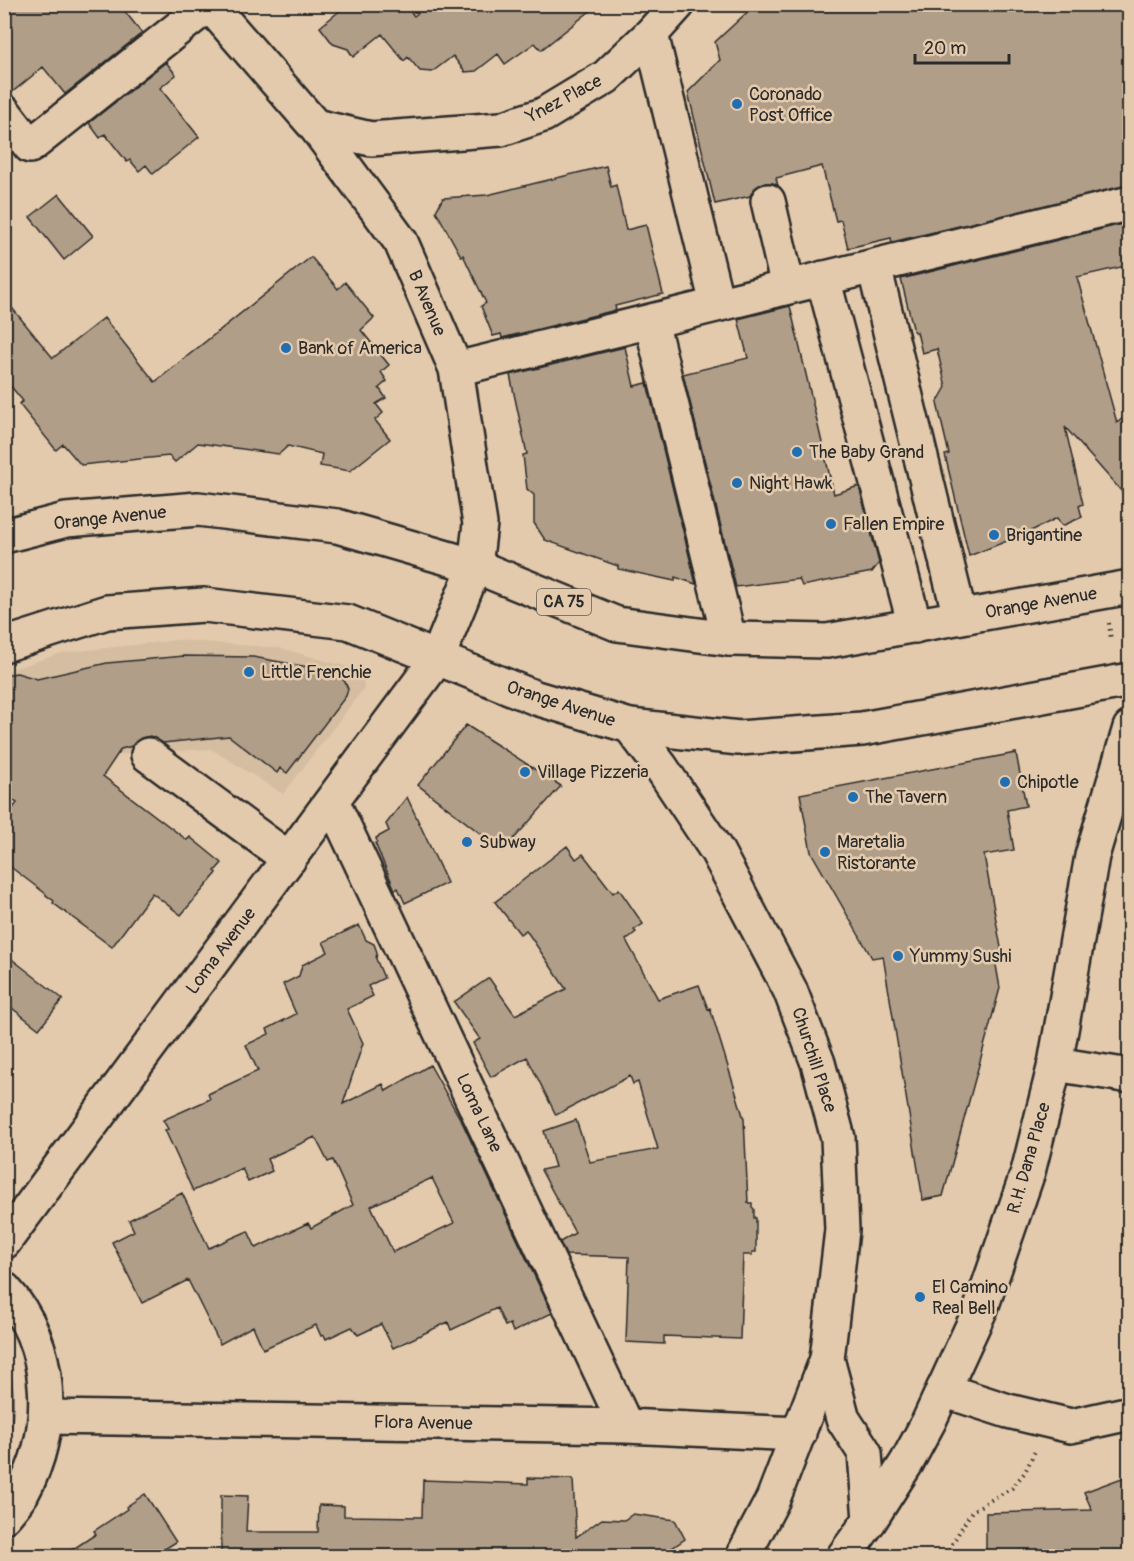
<svg xmlns="http://www.w3.org/2000/svg" width="1134" height="1561" viewBox="0 0 1134 1561" font-family="Pangolin,sans-serif">
<rect width="100%" height="100%" fill="#e4caac"/>
<filter id="ink" filterUnits="userSpaceOnUse"><feTurbulence type="fractalNoise" baseFrequency=".0167" numOctaves="2"/><feDisplacementMap in="SourceGraphic" scale="12" xChannelSelector="R" yChannelSelector="G"/><feConvolveMatrix kernelMatrix="1 2 1 2 8 2 1 2 1" color-interpolation-filters="sRGB"/></filter>
<g filter="url(#ink)">
<!-- built -->
<path fill="#d4bda1" d="M 178,640 L 280,648 L 362,671 L 364,688 L 283,794 L 211,749 L 58,758 L 5,794 L 4,672 L 62,653 Z"/>
<!-- green -->
<path fill="#c6b097" stroke="#786e61" stroke-width="1.5" d="M 5,1355 C 18,1389 14,1422 5,1456 Z"/>
<!-- building -->
<path fill="#b09e88" stroke="#2b2b2b" stroke-width="1.5" fill-rule="evenodd" d="M 4,4 L 119,4 L 142,33 L 65,94 L 43,67 L 10,94 L 4,94 Z
M 348,4 L 404,4 L 414,16 L 429,4 L 599,4 L 541,50 L 535,43 L 505,64 L 498,54 L 476,71 L 465,72 L 453,56 L 432,72 L 420,71 L 408,57 L 404,61 L 382,34 L 353,57 L 348,49 L 333,44 L 320,27 Z
M 756,4 L 776,4 L 777,10 L 802,4 L 1130,4 L 1130,185 L 892,242 L 891,238 L 848,248 L 841,220 L 836,221 L 822,166 L 776,178 L 778,186 L 773,183 L 763,183 L 755,188 L 750,196 L 715,204 L 688,92 L 720,60 L 715,42 Z
M 166,62 L 176,75 L 160,88 L 199,137 L 153,174 L 146,165 L 139,171 L 130,160 L 127,162 L 105,134 L 100,138 L 89,123 Z
M 606,166 L 611,187 L 616,185 L 626,230 L 646,225 L 663,294 L 615,306 L 616,310 L 502,338 L 501,334 L 493,336 L 481,306 L 486,303 L 463,255 L 461,256 L 436,211 L 443,198 L 487,195 Z
M 59,194 L 93,236 L 64,260 L 30,217 Z
M 1130,222 L 1130,265 L 1077,277 L 1117,423 L 1130,412 L 1130,501 L 1065,427 L 1083,504 L 1079,506 L 1082,517 L 1062,526 L 1057,518 L 1025,534 L 969,556 L 945,455 L 949,454 L 937,403 L 946,387 L 937,349 L 922,353 L 917,332 L 914,332 L 901,279 Z
M 311,257 L 338,289 L 345,282 L 374,318 L 361,330 L 389,365 L 381,372 L 387,381 L 379,388 L 386,398 L 376,404 L 383,413 L 375,420 L 390,439 L 350,471 L 320,466 L 322,454 L 288,446 L 279,454 L 198,443 L 175,462 L 169,456 L 81,465 L 63,444 L 56,450 L 19,404 L 23,401 L 4,378 L 4,298 L 53,358 L 104,318 L 155,382 Z
M 790,306 L 834,494 L 859,486 L 879,563 L 872,572 L 802,586 L 799,579 L 736,587 L 683,374 L 748,358 L 738,319 Z
M 625,347 L 634,386 L 647,383 L 696,584 L 675,577 L 675,581 L 618,569 L 618,566 L 545,540 L 534,523 L 534,495 L 527,489 L 523,455 L 527,454 L 510,375 Z
M 184,656 L 253,657 L 314,668 L 313,671 L 340,676 L 345,682 L 348,689 L 346,696 L 287,773 L 280,768 L 277,773 L 229,736 L 163,743 L 150,736 L 141,738 L 132,746 L 121,749 L 103,776 L 187,840 L 190,837 L 222,863 L 215,871 L 217,873 L 181,915 L 152,893 L 112,947 L 53,903 L 54,901 L 46,895 L 46,894 L 4,862 L 4,820 L 17,803 L 4,794 L 4,675 L 17,673 L 37,679 L 107,663 Z
M 466,725 L 561,786 L 503,851 L 418,785 Z
M 1016,753 L 1026,806 L 1007,810 L 1014,850 L 984,855 L 1002,953 L 994,954 L 1000,988 L 943,1196 L 923,1200 L 883,956 L 872,958 L 811,852 L 800,794 Z
M 407,797 L 447,883 L 405,903 L 398,888 L 395,890 L 375,843 L 377,842 L 376,838 L 389,831 L 386,824 Z
M 567,846 L 576,859 L 583,854 L 613,893 L 619,889 L 643,924 L 634,930 L 636,932 L 626,940 L 658,999 L 699,985 L 708,1009 L 710,1008 L 744,1119 L 748,1203 L 752,1203 L 752,1207 L 754,1209 L 754,1218 L 756,1218 L 756,1252 L 752,1252 L 752,1255 L 743,1255 L 740,1339 L 664,1336 L 664,1344 L 626,1342 L 629,1257 L 566,1255 L 560,1242 L 575,1233 L 541,1170 L 555,1167 L 544,1131 L 576,1120 L 590,1162 L 658,1149 L 638,1082 L 633,1084 L 630,1076 L 556,1115 L 527,1057 L 491,1077 L 473,1043 L 480,1039 L 454,1002 L 489,978 L 515,1015 L 566,989 L 526,930 L 520,934 L 495,902 Z
M 359,925 L 366,940 L 374,944 L 377,952 L 376,959 L 384,978 L 368,986 L 373,996 L 347,1009 L 363,1043 L 343,1104 L 383,1084 L 386,1091 L 430,1065 L 463,1124 L 552,1313 L 513,1332 L 510,1324 L 505,1326 L 497,1308 L 451,1330 L 448,1322 L 393,1348 L 381,1324 L 358,1335 L 352,1327 L 326,1339 L 324,1335 L 321,1336 L 316,1325 L 263,1349 L 253,1326 L 220,1344 L 188,1280 L 142,1303 L 112,1242 L 134,1231 L 129,1220 L 182,1193 L 209,1248 L 248,1231 L 256,1248 L 308,1223 L 311,1228 L 353,1205 L 333,1160 L 328,1162 L 315,1137 L 267,1159 L 272,1171 L 248,1182 L 242,1168 L 193,1191 L 165,1130 L 168,1129 L 163,1120 L 210,1099 L 208,1094 L 258,1071 L 246,1045 L 269,1034 L 267,1029 L 296,1014 L 283,984 L 299,976 L 302,965 L 328,952 L 323,942 ZM 432,1178 L 454,1223 L 393,1252 L 371,1206 Z
M 4,953 L 63,999 L 39,1029 L 4,1002 Z
M 1130,1475 L 1130,1557 L 986,1557 L 986,1513 L 1092,1510 L 1084,1492 Z
M 528,1478 L 573,1479 L 576,1537 L 602,1519 L 624,1520 L 633,1514 L 675,1520 L 685,1539 L 672,1548 L 678,1557 L 221,1557 L 221,1495 L 248,1496 L 246,1532 L 318,1532 L 319,1505 L 344,1506 L 344,1516 L 422,1517 L 423,1480 L 528,1484 Z
M 145,1494 L 176,1542 L 152,1557 L 61,1557 L 96,1534 L 94,1531 L 127,1509 L 126,1507 Z"/>
<g fill="none" stroke-linecap="round" stroke-linejoin="round">
<!-- minor casing -->
<g stroke="#2b2b2b" stroke-width="38">
<path id="minor" d="M 651,34 L 717,304
M 4,112 L 30,146 L 209,4 L 315,126 L 401,242 L 456,369 L 480,524 L 475,566 L 437,659 L 4,1242
M 315,126 L 371,139 L 501,129 L 543,115 L 606,77 L 651,34 L 678,4
M 768,201 L 788,287
M 874,266 L 960,617
M 823,278 L 915,626
M 651,321 L 729,639
M 456,369 L 1130,203
M 630,726 L 661,767 L 717,851 L 790,990 L 818,1063 L 838,1138 L 842,1230 L 827,1359 L 773,1499 L 743,1556
M 148,755 L 289,859
M 332,801 L 626,1426
M 1055,1064 L 1130,1076
M 4,1289 C 55,1344 57,1430 22,1493 C 17,1501 10,1509 4,1516
M 943,1390 L 1008,1411 L 1071,1426 L 1130,1413
M 46,1417 L 626,1426 L 799,1434"/>
</g>
<!-- major casing -->
<g stroke="#2b2b2b" stroke-width="38">
<path id="major" d="M 827,1359 L 843,1419 L 865,1453 L 870,1520
M 844,1556 L 870,1520 L 907,1462 L 929,1421 L 981,1308 L 1028,1172 L 1055,1064 L 1092,856 L 1130,728"/>
</g>
<!-- highway casing -->
<g stroke="#2b2b2b" stroke-width="38">
<path id="highway" d="M 4,536 L 66,520 L 198,509 L 337,526 L 475,566 L 617,624 L 729,639 L 827,641 L 1130,587
M 4,645 L 107,612 L 204,605 L 348,622 L 536,698 L 630,726 L 739,738 L 862,729 L 1130,680"/>
</g>
<!-- path -->
<path stroke="#2b2b2b" stroke-width="4" stroke-dasharray="1.5 4.5" stroke-linecap="butt" d="M 1109,623 L 1111,640
M 951,1556 L 952,1544 L 972,1511 L 1012,1488 L 1025,1472 L 1036,1449"/>
<!-- minor -->
<use href="#minor" stroke="#e4caac" stroke-width="33"/>
<!-- major -->
<use href="#major" stroke="#e4caac" stroke-width="33"/>
<!-- highway -->
<use href="#highway" stroke="#e4caac" stroke-width="33"/>
</g>
</g>
<!-- markers -->
<g fill="#1f6fb2" stroke="#e4caac" stroke-width="2">
<circle cx="737" cy="104" r="6"/>
<circle cx="286" cy="348" r="6"/>
<circle cx="797" cy="452" r="6"/>
<circle cx="737" cy="483" r="6"/>
<circle cx="831" cy="524" r="6"/>
<circle cx="994" cy="535" r="6"/>
<circle cx="249" cy="672" r="6"/>
<circle cx="525" cy="772" r="6"/>
<circle cx="1005" cy="782" r="6"/>
<circle cx="853" cy="797" r="6"/>
<circle cx="467" cy="842" r="6"/>
<circle cx="825" cy="852" r="6"/>
<circle cx="898" cy="956" r="6"/>
<circle cx="920" cy="1297" r="6"/>
</g>
<g text-anchor="middle" dominant-baseline="central" stroke-width="5" stroke-linejoin="round" paint-order="stroke">
<!-- shield labels -->
<rect fill="#e4caac" stroke="#625b52" stroke-width="1.5" x="537" y="589" width="54" height="26" rx="4.5"/>
<g font-size="16" font-weight="bold" fill="#2b2b2b">
<text x="564" y="602">CA 75</text>
</g>
<!-- poi labels -->
<g font-size="18" fill="#2b2b2b" stroke="#e4caac" text-anchor="start">
<text x="749" y="94">Coronado<tspan x="749" dy="21">Post Office</tspan></text>
<text x="298" y="348">Bank of America</text>
<text x="809" y="452">The Baby Grand</text>
<text x="749" y="483">Night Hawk</text>
<text x="843" y="524">Fallen Empire</text>
<text x="1006" y="535">Brigantine</text>
<text x="261" y="672">Little Frenchie</text>
<text x="537" y="772">Village Pizzeria</text>
<text x="1017" y="782">Chipotle</text>
<text x="865" y="797">The Tavern</text>
<text x="479" y="842">Subway</text>
<text x="837" y="842">Maretalia<tspan x="837" dy="21">Ristorante</tspan></text>
<text x="910" y="956">Yummy Sushi</text>
<text x="932" y="1287">El Camino<tspan x="932" dy="21">Real Bell</tspan></text>
</g>
<!-- street labels -->
<g font-size="18" fill="#2b2b2b" stroke="#e4caac">
<text transform="translate(564 99) rotate(-28)">Ynez Place</text>
<text transform="translate(427 303) rotate(67)">B Avenue</text>
<text transform="translate(110 518) rotate(-6)">Orange Avenue</text>
<text transform="translate(1041 603) rotate(-10)">Orange Avenue</text>
<text transform="translate(561 704) rotate(18)">Orange Avenue</text>
<text transform="translate(221 951) rotate(-53)">Loma Avenue</text>
<text transform="translate(814 1060) rotate(72)">Churchill Place</text>
<text transform="translate(479 1113) rotate(65)">Loma Lane</text>
<text transform="translate(1029 1158) rotate(-74)">R.H. Dana Place</text>
<text transform="translate(423 1423) rotate(1)">Flora Avenue</text>
</g>
</g>
<!-- margin -->
<rect width="1134" height="1561" fill="none" stroke="#e4caac" stroke-width="24"/>
<rect x="12" y="12" width="1110" height="1537" fill="none" stroke="#2b2b2b" stroke-width="2" filter="url(#ink)"/>
<!-- scale -->
<path d="M915 54v9h94v-9" fill="none" stroke="#2b2b2b" stroke-width="3"/>
<text x="924" y="54" font-size="18" fill="#2b2b2b" stroke="#e4caac" stroke-width="4.5" paint-order="stroke">20 m</text>
</svg>
